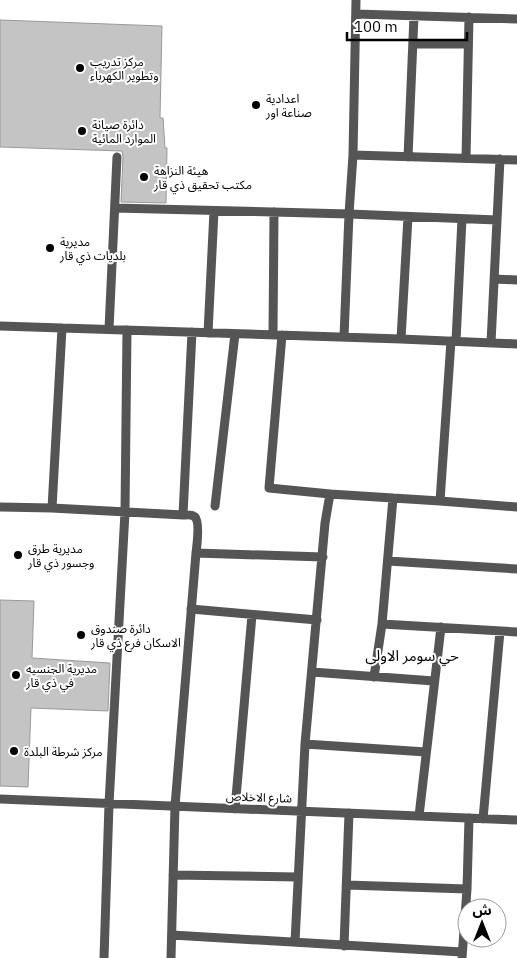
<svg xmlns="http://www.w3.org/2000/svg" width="517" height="958" viewBox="0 0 517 958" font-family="'IBM Plex Sans','Noto Sans Arabic',sans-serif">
<rect width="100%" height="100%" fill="#fff"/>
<!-- building -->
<path fill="#c4c4c4" stroke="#999" d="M 0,20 L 162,26 L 160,118 L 163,118 L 165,148 L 167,148 L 166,203 L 121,202 L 123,157 L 122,151 L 0,147 Z
M 0,600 L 34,601 L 32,658 L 110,663 L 108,711 L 31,708 L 28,787 L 0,786 Z"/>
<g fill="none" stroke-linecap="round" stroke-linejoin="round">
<!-- minor -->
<path stroke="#555" stroke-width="9" d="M 356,14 L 517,19
M 413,44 L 468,44
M 353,155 L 517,160
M 408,157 L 414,16
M 466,158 L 469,17
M 115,208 L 349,214 L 497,220
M 494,279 L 517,280
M 0,326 L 401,339 L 517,344
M 109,329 L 117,157
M 208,333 L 214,211
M 273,335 L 274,212
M 282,335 L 269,488 L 330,494 L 440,501 L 517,507
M 344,337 L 349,214 L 353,155 L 356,0
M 401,339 L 408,217
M 456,341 L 462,219
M 491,343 L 500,159
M 440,501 L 451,341
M 215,506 L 235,334
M 0,507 L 52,508 L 183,515 C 187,515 192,514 195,517 C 200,522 197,545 196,553 L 175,806 L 171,958
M 52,508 L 62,328
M 183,515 L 192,332
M 196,553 L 323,557
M 388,561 L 517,569
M 191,609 L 317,620
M 382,624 L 517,632
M 312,672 L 434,681
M 374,677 L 382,624 L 393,498
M 305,744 L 426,752
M 0,799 L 517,820
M 235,809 L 252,615
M 419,816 L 441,627
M 483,819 L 500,631
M 173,875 L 298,877
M 347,885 L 467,889
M 172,935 L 462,952
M 295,942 L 305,744 L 325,523 L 330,494
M 344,946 L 349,813
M 104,958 L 109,804 L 125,512 L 127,330
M 462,958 L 467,889 L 469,818"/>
</g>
<!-- markers -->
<g fill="#000" stroke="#fff" stroke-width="2">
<circle cx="80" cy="68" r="5"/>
<circle cx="256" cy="105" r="5"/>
<circle cx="82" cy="131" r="5"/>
<circle cx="144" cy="177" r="5"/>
<circle cx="50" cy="248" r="5"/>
<circle cx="18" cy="555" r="5"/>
<circle cx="81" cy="635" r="5"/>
<circle cx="16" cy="675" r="5"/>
<circle cx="14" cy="751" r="5"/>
</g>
<g text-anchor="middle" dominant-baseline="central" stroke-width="4" stroke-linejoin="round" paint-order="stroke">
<!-- poi labels -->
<g font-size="12" fill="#000" stroke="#fff" text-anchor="start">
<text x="90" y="61">مركز تدريب<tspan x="90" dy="14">وتطوير الكهرباء</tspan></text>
<text x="266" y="98">اعدادية<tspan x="266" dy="14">صناعة اور</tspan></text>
<text x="92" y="124">دائرة صيانة<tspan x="92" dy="14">الموارد المائية</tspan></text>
<text x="154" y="170">هيئة النزاهة<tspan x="154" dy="14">مكتب تحقيق ذي قار</tspan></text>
<text x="60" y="241">مديرية<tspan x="60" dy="14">بلديات ذي قار</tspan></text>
<text x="28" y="548">مديرية طرق<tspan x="28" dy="14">وجسور ذي قار</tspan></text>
<text x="91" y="628">دائرة صندوق<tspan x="91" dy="14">الاسكان فرع ذي قار</tspan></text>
<text x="26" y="668">مديرية الجنسيه<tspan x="26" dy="14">في ذي قار</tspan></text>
<text x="24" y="751">مركز شرطة البلدة</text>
</g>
<!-- street labels -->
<g font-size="12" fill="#000" stroke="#fff">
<text transform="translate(259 797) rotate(2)">شارع الاخلاص</text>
</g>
<!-- quarter labels -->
<g font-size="15" fill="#000" stroke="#fff">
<text x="412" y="655">حي سومر الاولى</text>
</g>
</g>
<!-- north arrow -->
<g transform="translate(482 923)"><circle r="24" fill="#ffffff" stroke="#999999"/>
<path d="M0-4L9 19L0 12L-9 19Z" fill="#000000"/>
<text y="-8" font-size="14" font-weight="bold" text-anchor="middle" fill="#000000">ش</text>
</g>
<!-- scale -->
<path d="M347 32v8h120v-8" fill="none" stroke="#000000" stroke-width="2.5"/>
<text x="354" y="32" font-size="15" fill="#000000" stroke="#ffffff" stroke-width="4" paint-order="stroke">100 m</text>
</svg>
